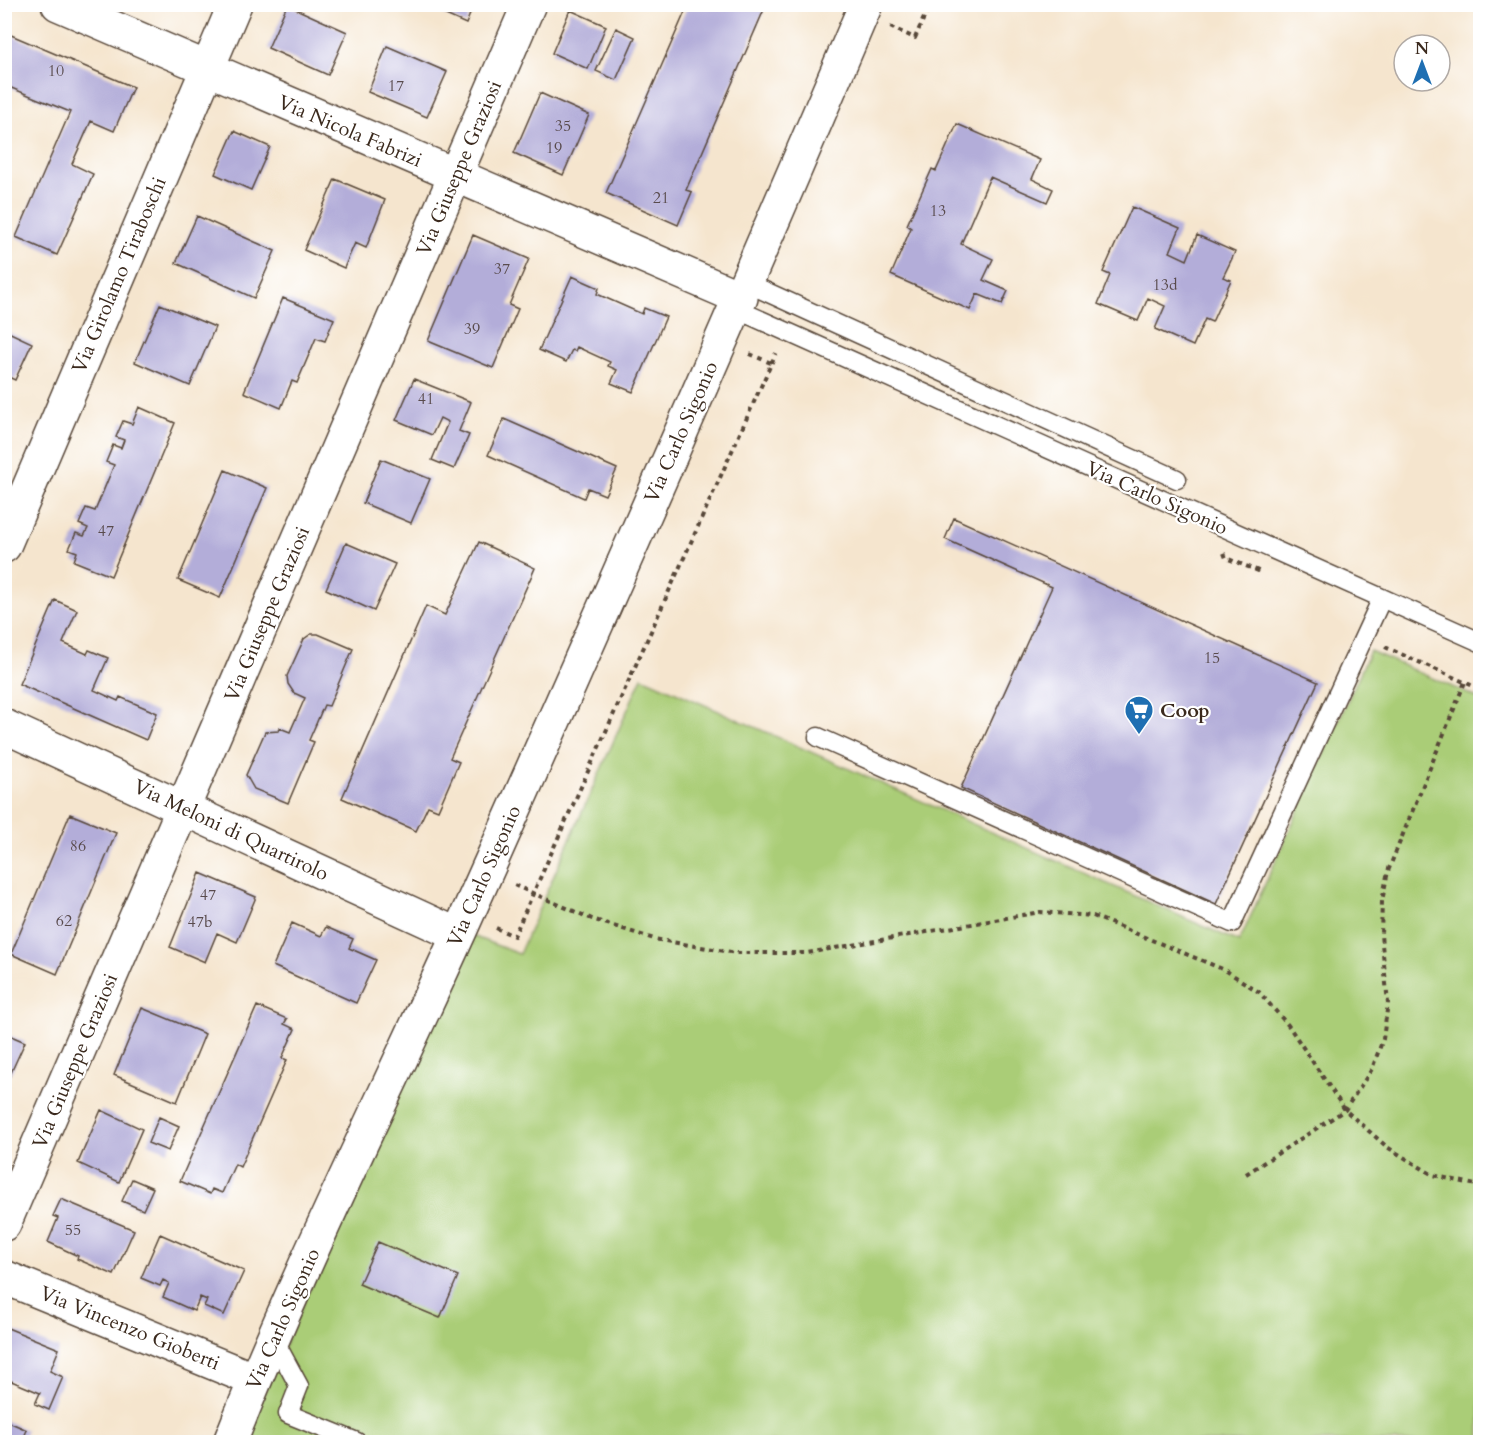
<svg xmlns="http://www.w3.org/2000/svg" width="1485" height="1447" viewBox="0 0 1485 1447" font-family="Cardo,serif">
<rect width="100%" height="100%" fill="#fff"/>
<filter id="ink" filterUnits="userSpaceOnUse"><feTurbulence type="fractalNoise" baseFrequency=".0167" numOctaves="2"/><feDisplacementMap in="SourceGraphic" scale="12" xChannelSelector="R" yChannelSelector="G"/><feConvolveMatrix kernelMatrix="1 2 1 2 8 2 1 2 1" color-interpolation-filters="sRGB"/></filter>
<filter id="wash" filterUnits="userSpaceOnUse"><feTurbulence type="fractalNoise" baseFrequency=".008" numOctaves="4" result="noise"/><feDisplacementMap in="SourceGraphic" scale="24" xChannelSelector="R" yChannelSelector="G"/><feGaussianBlur stdDeviation="1.35" result="paint"/><feColorMatrix in="noise" values="0 0 0 0 0 0 0 0 0 0 0 0 0 0 0 0 0 1.4 0 .05"/><feComposite in="paint" operator="in"/></filter>
<g filter="url(#wash)">
<rect width="100%" height="100%" fill="#f5e5ce"/>
<!-- green -->
<path fill="#aacd77" stroke="#727c4a" stroke-width="1.5" d="M 1370,651 L 1480,699 L 1480,1442 L 242,1442 L 467,934 L 519,954 L 642,677 L 1239,942 Z"/>
<g id="blocks">
<!-- building -->
<path fill="#b3add9" d="M 421,4 L 474,4 L 466,24 Z
M 287,5 L 347,32 L 328,75 L 268,48 Z
M 688,5 L 766,5 L 686,190 L 692,192 L 678,225 L 606,193 Z
M 570,10 L 606,26 L 588,69 L 552,53 Z
M 616,28 L 635,37 L 616,80 L 596,71 Z
M 4,32 L 133,87 L 114,131 L 91,121 L 72,164 L 93,174 L 57,255 L 16,237 L 70,112 L 4,85 Z
M 387,46 L 447,72 L 427,117 L 368,92 Z
M 540,93 L 589,115 L 563,175 L 514,153 Z
M 957,124 L 1040,160 L 1032,179 L 1053,189 L 1047,202 L 990,177 L 961,244 L 993,259 L 983,280 L 1008,291 L 1002,304 L 977,294 L 970,310 L 891,275 L 911,228 L 907,225 L 932,169 L 936,171 Z
M 234,131 L 270,147 L 251,190 L 215,174 Z
M 335,179 L 385,200 L 366,248 L 355,243 L 344,268 L 304,250 Z
M 1132,207 L 1180,228 L 1170,252 L 1187,260 L 1197,235 L 1235,252 L 1223,277 L 1231,280 L 1212,322 L 1205,319 L 1193,346 L 1155,329 L 1165,306 L 1148,298 L 1138,321 L 1098,304 L 1110,275 L 1103,272 Z
M 197,216 L 275,251 L 254,298 L 176,263 Z
M 473,235 L 529,259 L 509,305 L 518,309 L 493,368 L 428,341 Z
M 572,276 L 599,288 L 597,294 L 642,314 L 644,308 L 666,317 L 633,392 L 611,383 L 617,370 L 608,366 L 610,362 L 577,347 L 575,351 L 572,350 L 566,362 L 539,350 Z
M 283,298 L 334,319 L 325,341 L 316,338 L 297,383 L 292,381 L 281,408 L 244,392 Z
M 160,304 L 215,327 L 190,386 L 135,362 Z
M 4,330 L 32,343 L 15,380 L 4,375 Z
M 414,379 L 471,402 L 459,431 L 469,435 L 454,469 L 432,460 L 448,422 L 440,418 L 432,435 L 396,420 Z
M 139,407 L 175,423 L 111,576 L 74,561 L 77,552 L 69,549 L 76,533 L 84,536 L 88,528 L 79,524 L 86,508 L 95,511 L 114,465 L 106,462 L 113,445 L 121,448 L 124,440 L 116,437 L 123,421 L 132,424 Z
M 504,419 L 617,469 L 605,495 L 588,488 L 584,498 L 488,455 Z
M 381,459 L 430,479 L 411,523 L 363,503 Z
M 225,470 L 267,488 L 220,598 L 178,580 Z
M 954,518 L 1318,682 L 1216,904 L 961,788 L 1052,587 L 945,539 Z
M 479,542 L 535,568 L 450,758 L 459,762 L 438,810 L 428,806 L 416,831 L 342,798 L 426,606 L 445,615 Z
M 346,543 L 395,564 L 374,611 L 326,589 Z
M 55,600 L 77,610 L 63,643 L 87,654 L 89,650 L 108,658 L 94,690 L 118,701 L 120,697 L 157,713 L 146,740 L 19,684 Z
M 311,634 L 318,634 L 353,649 L 329,706 L 324,705 L 316,724 L 309,740 L 314,742 L 288,803 L 254,789 L 246,775 L 265,732 L 279,731 L 280,728 L 290,732 L 305,698 L 294,693 L 288,684 L 287,676 L 304,639 Z
M 70,814 L 116,833 L 57,974 L 11,954 Z
M 200,873 L 256,897 L 237,942 L 217,933 L 205,962 L 170,947 Z
M 292,923 L 321,936 L 326,927 L 353,939 L 349,948 L 376,960 L 356,1003 L 273,966 Z
M 257,1006 L 287,1019 L 284,1024 L 295,1029 L 282,1058 L 287,1060 L 240,1167 L 235,1164 L 222,1193 L 212,1189 L 210,1194 L 180,1181 Z
M 142,1008 L 205,1034 L 177,1102 L 114,1075 Z
M 4,1033 L 25,1042 L 4,1088 Z
M 101,1110 L 142,1129 L 119,1182 L 78,1163 Z
M 159,1117 L 179,1126 L 168,1151 L 148,1143 Z
M 132,1179 L 153,1188 L 143,1210 L 122,1201 Z
M 61,1199 L 134,1230 L 114,1275 L 77,1259 L 78,1256 L 48,1242 L 58,1218 L 53,1216 Z
M 160,1234 L 244,1271 L 224,1315 L 204,1306 L 207,1300 L 200,1297 L 194,1311 L 163,1297 L 169,1283 L 163,1280 L 160,1286 L 141,1278 Z
M 378,1242 L 458,1276 L 440,1318 L 359,1284 Z
M 5,1327 L 59,1349 L 50,1371 L 63,1377 L 49,1410 L 35,1404 L 40,1393 L 9,1380 L 4,1392 Z
M 4,1420 L 27,1430 L 22,1442 L 4,1442 Z"/>
</g>
</g>
<g filter="url(#ink)">
<use href="#blocks" fill-opacity="0" stroke="#574638" stroke-width="1.5"/>
<g fill="none" stroke-linecap="round" stroke-linejoin="round">
<!-- service casing -->
<g stroke="#574638" stroke-width="21">
<path id="service" d="M 747,283 L 1177,479
M 736,309 L 1480,642
M 818,737 L 1232,923 L 1382,598
M 273,1338 L 299,1386 L 288,1414 L 357,1442"/>
</g>
<!-- minor casing -->
<g stroke="#574638" stroke-width="36">
<path id="minor" d="M 58,4 L 741,298
M 4,546 L 235,4
M 4,726 L 458,935
M 4,1224 L 529,4
M 4,1277 L 255,1380
M 230,1442 C 299,1268 383,1101 460,931 C 598,623 734,314 866,4"/>
</g>
<!-- path -->
<path stroke="#574638" stroke-width="4" stroke-dasharray="4.5 4.5" stroke-linecap="butt" d="M 890,27 L 915,38 L 930,4
M 750,354 L 771,363
M 1224,553 L 1226,558 L 1261,572
M 1385,647 L 1480,689
M 514,885 L 592,919 L 654,939 L 736,953 L 807,953 L 1040,912 L 1093,916 L 1225,970 L 1259,992 L 1288,1025 L 1345,1110 L 1387,1147 L 1433,1175 L 1480,1186
M 496,928 L 514,936 L 776,353
M 1246,1174 L 1345,1110 L 1372,1069 L 1383,1039 L 1388,1003 L 1381,935 L 1382,901 L 1388,871 L 1465,682"/>
<!-- service -->
<use href="#service" stroke="#fff" stroke-width="18"/>
<!-- minor -->
<use href="#minor" stroke="#fff" stroke-width="33"/>
</g>
</g>
<!-- icons -->
<defs>
<g id="supermarket-pin" transform="scale(1.5)"><path d="M0 17L-7.5 6A9.5 9.5 0 1 1 7.5 6Z" fill="#1f6fb2" stroke="#fff"/><path d="M-6-5.5h2.5l.6 2H6L4.5 2H-2.5L-4.4-4H-6ZM-1.5 3.2a1.3 1.3 0 1 0 .1 0ZM3 3.2a1.3 1.3 0 1 0 .1 0Z" fill="#fff"/></g>
</defs>
<g fill-rule="evenodd">
<use href="#supermarket-pin" x="1139" y="710"/>
</g>
<g text-anchor="middle" dominant-baseline="central" stroke-width="4.5" stroke-linejoin="round" paint-order="stroke">
<!-- number labels -->
<g font-size="16" fill="#594b4d">
<text x="56" y="71">10</text>
<text x="396" y="86">17</text>
<text x="563" y="126">35</text>
<text x="554" y="148">19</text>
<text x="661" y="198">21</text>
<text x="938" y="211">13</text>
<text x="502" y="269">37</text>
<text x="1165" y="285">13d</text>
<text x="472" y="329">39</text>
<text x="426" y="399">41</text>
<text x="106" y="531">47</text>
<text x="1212" y="658">15</text>
<text x="78" y="846">86</text>
<text x="208" y="895">47</text>
<text x="64" y="921">62</text>
<text x="200" y="922">47b</text>
<text x="73" y="1230">55</text>
</g>
<!-- street labels -->
<g font-size="20" fill="#3b2a1e" stroke="#fff">
<text transform="translate(350 131) rotate(23)">Via Nicola Fabrizi</text>
<text transform="translate(459 168) rotate(-67)">Via Giuseppe Graziosi</text>
<text transform="translate(119 275) rotate(-67)">Via Girolamo Tiraboschi</text>
<text transform="translate(681 432) rotate(-66)">Via Carlo Sigonio</text>
<text transform="translate(1157 498) rotate(24)">Via Carlo Sigonio</text>
<text transform="translate(267 614) rotate(-67)">Via Giuseppe Graziosi</text>
<text transform="translate(231 830) rotate(25)">Via Meloni di Quartirolo</text>
<text transform="translate(484 876) rotate(-66)">Via Carlo Sigonio</text>
<text transform="translate(75 1061) rotate(-67)">Via Giuseppe Graziosi</text>
<text transform="translate(283 1319) rotate(-66)">Via Carlo Sigonio</text>
<text transform="translate(130 1328) rotate(22)">Via Vincenzo Gioberti</text>
</g>
<!-- poi labels -->
<g font-size="20" font-weight="bold" fill="#3b2a1e" stroke="#fff" text-anchor="start">
<text x="1160" y="710">Coop</text>
</g>
</g>
<!-- margin -->
<rect width="1485" height="1447" fill="none" stroke="#fff" stroke-width="24"/>
<!-- north arrow -->
<g transform="translate(1422 63)"><circle r="28" fill="#ffffff" stroke="#b1aaa5" stroke-width="1.5"/>
<path d="M0-4.5L10 22L0 15L-10 22Z" fill="#1f6fb2"/>
<text y="-9" font-size="16" font-weight="bold" text-anchor="middle" fill="#3b2a1e">N</text>
</g>
</svg>
